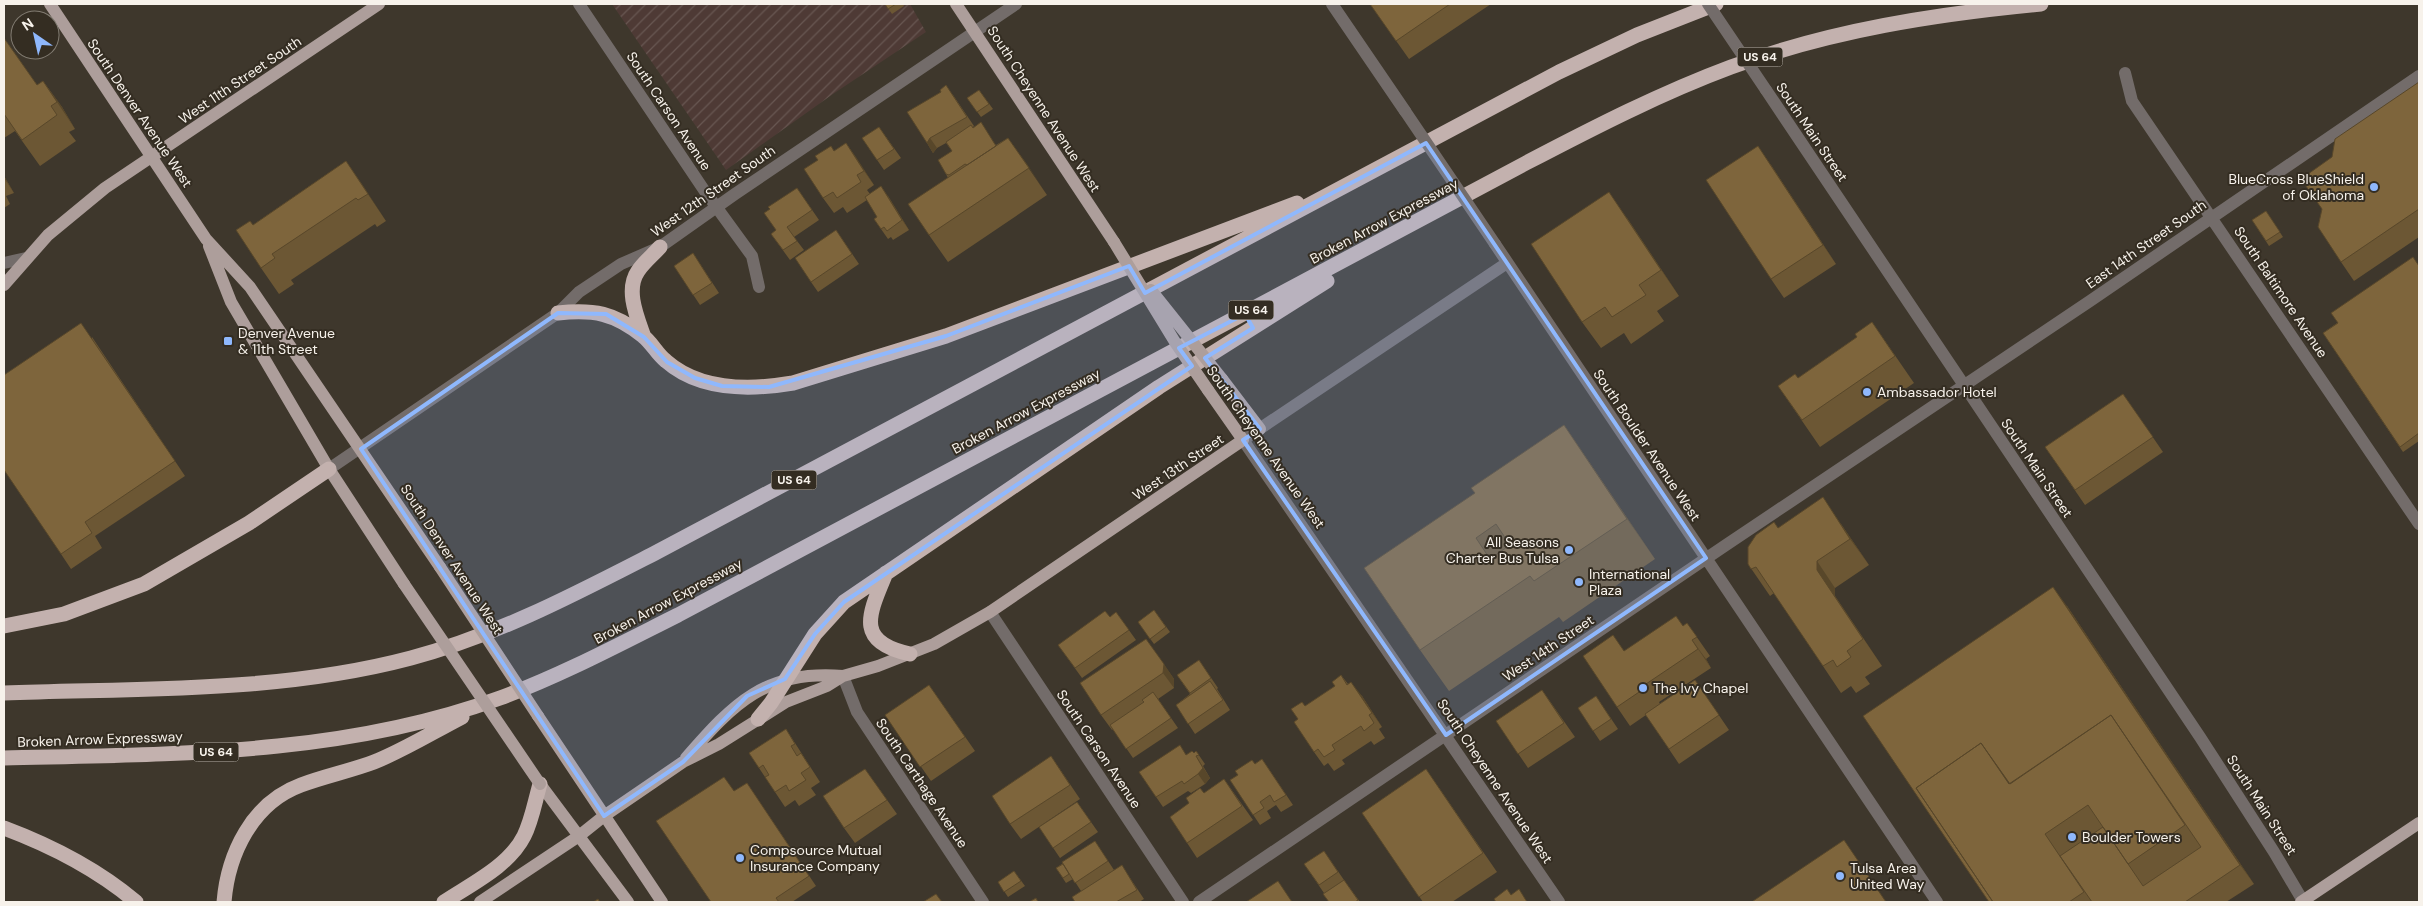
<svg xmlns="http://www.w3.org/2000/svg" width="2423" height="906" viewBox="0 0 2423 906" font-family="'DM Sans',sans-serif">
<defs>
<pattern id="industrial-furrows" width="10" height="10" patternUnits="userSpaceOnUse" patternTransform="scale(1.25)"><rect width="10" height="10" fill="#4e3a35"/><path d="M-1 1l2-2M0 10L10 0M9 11l2-2" fill="none" stroke="#685752"/></pattern>
</defs>
<rect width="100%" height="100%" fill="#3e372c"/>
<!-- industrial -->
<path fill="url(#industrial-furrows)" d="M 612,4 L 910,4 L 926,32 L 833,94 L 726,170 Z"/>
<g fill="none" stroke-linecap="round" stroke-linejoin="round">
<!-- minor -->
<path stroke="#736c6a" stroke-width="12" d="M 579,4 L 704,190 L 752,256 L 759,287
M 1332,4 L 1405,111
M 2125,73 L 2132,101 L 2419,524
M 1766,90 L 2200,737 L 2274,852 L 2303,901
M 1495,244 L 1937,902
M 4,263 L 26,258
M 1507,263 L 1243,440 L 1559,902
M 329,469 L 558,313 L 579,292 L 621,264 L 660,247 L 735,194 L 1016,4
M 990,612 L 1183,902
M 843,676 L 857,712 L 983,902
M 1199,902 L 1726,545 L 2090,301 L 2419,76"/>
<!-- major -->
<path stroke="#ad9e9b" stroke-width="12" d="M 50,4 L 206,239 L 250,287 L 440,567
M 956,4 L 1114,242
M 209,246 L 231,302 L 329,469 L 404,584
M 4,285 L 48,235 L 105,188 L 379,4
M 1222,379 L 1260,429
M 538,716 L 662,902
M 686,758 C 734,703 765,670 843,676
M 540,784 L 628,902
M 480,902 L 579,836 L 604,816 L 683,762 L 719,744 L 786,702 L 827,686 L 843,676 L 878,666 L 934,644 L 990,612 L 1243,440 L 1208,390
M 2301,902 L 2419,823"/>
<!-- highway -->
<path stroke="#c3b1ae" stroke-width="15" d="M 558,313 C 593,309 615,313 643,336 C 652,343 657,354 666,361 C 700,391 752,390 793,383 L 946,336 L 1297,203
M 644,337 C 637,317 625,290 638,271 C 644,262 653,255 660,247
M 886,573 C 869,614 854,642 910,654
M 4,626 L 64,614 L 144,584 L 249,523 L 329,469
M 4,693 C 139,688 279,693 411,658 C 498,635 577,593 657,552 L 1559,72 L 1637,35 L 1716,4
M 758,719 L 771,703 L 815,634 L 844,602 L 1159,387 L 1327,281
M 4,758 C 171,754 341,756 500,698 C 562,675 620,644 678,615 L 1526,163 C 1593,128 1661,93 1731,67 C 1832,30 1936,14 2041,4
M 4,828 C 52,846 97,869 136,902
M 224,902 C 228,854 252,803 301,785 C 325,776 350,771 374,762 C 404,750 433,732 462,717
M 444,902 C 471,884 509,866 524,836 C 532,820 535,801 540,784"/>
<!-- minor-bridge -->
<path stroke="#736c6a" stroke-width="12" d="M 1708,4 L 1766,90
M 1405,111 L 1495,244"/>
<!-- major-bridge -->
<path stroke="#ad9e9b" stroke-width="12" d="M 1114,242 L 1175,342 L 1208,390
M 1151,290 L 1222,379
M 440,567 L 538,716
M 404,584 L 540,784"/>
</g>
<!-- wall -->
<path fill="#6c5734" d="M 885,4 L 903,4 L 904,6 L 892,14 Z
M 1370,4 L 1491,4 L 1409,59 Z
M 4,38 L 37,85 L 43,81 L 62,107 L 75,129 L 69,132 L 76,141 L 40,166 L 15,131 L 4,138 Z
M 2419,82 L 2419,237 L 2354,281 L 2341,262 L 2322,209 L 2332,157 Z
M 979,90 L 993,109 L 981,117 L 967,98 Z
M 953,95 L 974,126 L 973,127 L 996,145 L 1008,138 L 1047,195 L 948,262 L 929,235 L 927,192 L 948,178 L 946,174 L 952,151 L 946,143 L 937,148 L 933,153 L 927,143 Z
M 879,127 L 901,158 L 884,170 L 862,138 Z
M 846,143 L 874,185 L 867,190 L 870,194 L 888,196 L 909,230 L 893,240 L 891,237 L 888,239 L 874,219 L 877,217 L 867,200 L 847,213 L 843,207 L 834,213 L 823,198 L 834,151 Z
M 346,161 L 386,221 L 377,227 L 375,224 L 291,280 L 294,284 L 279,294 L 261,268 L 253,225 Z
M 1771,165 L 1836,264 L 1784,298 L 1771,279 Z
M 4,176 L 14,193 L 6,196 L 10,204 L 4,208 Z
M 797,188 L 819,220 L 794,237 L 804,250 L 790,260 L 771,234 L 776,230 L 770,209 Z
M 2266,211 L 2283,237 L 2269,246 L 2252,220 Z
M 1627,218 L 1679,296 L 1657,311 L 1664,321 L 1631,344 L 1624,333 L 1601,348 L 1582,322 Z
M 836,230 L 859,264 L 818,292 L 811,282 Z
M 693,253 L 719,293 L 700,305 L 674,266 Z
M 2419,265 L 2419,441 L 2403,452 L 2323,333 Z
M 1872,322 L 1914,383 L 1820,447 L 1778,386 L 1798,378 L 1857,337 Z
M 92,337 L 185,476 L 95,536 L 102,548 L 71,569 L 61,554 Z
M 2123,394 L 2163,452 L 2085,505 L 2045,447 Z
M 1564,425 L 1655,559 L 1563,622 L 1559,617 L 1449,691 L 1420,650 L 1475,493 Z
M 1841,524 L 1869,565 L 1835,588 L 1835,596 L 1882,666 L 1865,677 L 1870,684 L 1856,693 L 1851,686 L 1841,693 L 1774,593 L 1770,596 L 1748,564 L 1778,528 Z
M 2067,606 L 2254,884 L 2226,902 L 1989,902 Z
M 1154,610 L 1170,632 L 1154,644 L 1138,622 Z
M 1116,612 L 1136,640 L 1082,678 L 1058,645 L 1110,617 Z
M 1687,623 L 1710,656 L 1706,659 L 1711,668 L 1659,702 L 1660,704 L 1695,680 L 1729,730 L 1679,764 L 1646,715 L 1630,726 L 1617,707 L 1624,651 L 1683,626 Z
M 1146,639 L 1174,679 L 1174,688 L 1158,699 L 1178,728 L 1133,758 L 1113,729 L 1112,730 L 1101,715 Z
M 1199,660 L 1218,688 L 1217,689 L 1230,710 L 1195,734 L 1176,705 L 1190,694 L 1177,675 Z
M 1341,675 L 1348,684 L 1362,696 L 1382,727 L 1379,729 L 1385,738 L 1374,745 L 1371,741 L 1342,760 L 1345,764 L 1334,771 L 1328,763 L 1324,766 L 1314,752 L 1298,719 L 1305,706 L 1335,686 Z
M 929,685 L 975,751 L 931,781 L 885,715 Z
M 1542,690 L 1575,737 L 1528,768 L 1496,721 Z
M 1596,696 L 1618,729 L 1600,741 L 1578,708 Z
M 786,729 L 820,782 L 811,788 L 816,795 L 799,806 L 795,800 L 785,807 L 749,753 Z
M 1196,751 L 1205,764 L 1203,766 L 1210,778 L 1205,784 L 1191,793 L 1188,791 L 1163,807 L 1139,772 L 1186,755 L 1194,753 Z
M 1051,756 L 1080,799 L 1021,839 L 1010,824 Z
M 1262,759 L 1293,805 L 1281,812 L 1276,805 L 1267,811 L 1271,818 L 1260,825 L 1230,780 Z
M 865,769 L 897,814 L 855,843 L 844,828 Z
M 1426,769 L 1497,872 L 1452,902 L 1423,902 L 1362,813 Z
M 1224,779 L 1253,820 L 1197,858 L 1170,817 Z
M 747,783 L 816,886 L 792,902 L 711,902 L 734,791 Z
M 1077,802 L 1098,832 L 1060,858 L 1039,827 Z
M 1095,841 L 1114,870 L 1128,875 L 1144,899 L 1139,902 L 1075,902 L 1081,891 L 1068,871 L 1073,879 L 1066,883 L 1056,868 Z
M 1324,851 L 1344,880 L 1360,902 L 1329,902 L 1324,893 L 1304,864 Z
M 1014,871 L 1025,886 L 1008,897 L 998,882 Z"/>
<!-- shaded-wall -->
<path fill="#58472a" d="M 43,81 L 62,107 L 75,129 Z
M 930,138 L 937,148 L 933,153 L 927,143 Z
M 1008,138 L 1027,164 L 1047,195 L 1029,168 Z
M 846,143 L 856,157 L 874,185 L 864,171 Z
M 1758,146 L 1771,165 L 1836,264 L 1823,245 Z
M 346,161 L 364,187 L 386,221 Z
M 4,176 L 14,193 L 4,178 Z
M 881,186 L 888,196 L 909,230 L 902,220 Z
M 1609,192 L 1627,218 L 1679,296 L 1661,270 Z
M 1564,425 L 1592,466 L 1655,559 L 1627,519 Z
M 1823,497 L 1841,524 L 1869,565 L 1850,539 Z
M 1817,561 L 1835,588 L 1835,596 L 1882,666 L 1817,570 Z
M 2053,587 L 2067,606 L 2254,884 L 2240,865 Z
M 1692,640 L 1706,659 L 1711,668 L 1698,649 Z
M 1164,664 L 1174,679 L 1174,688 L 1163,673 Z
M 1351,682 L 1362,696 L 1382,727 L 1372,713 Z
M 1196,756 L 1210,778 L 1205,784 L 1198,774 Z"/>
<!-- building -->
<path fill="#7e653c" stroke="#58472a" fill-rule="evenodd" d="M 885,4 L 896,4 L 888,9 Z
M 1370,4 L 1450,4 L 1396,41 Z
M 4,38 L 37,85 L 43,81 L 57,102 L 51,106 L 57,115 L 22,140 L 4,114 Z
M 2419,82 L 2419,209 L 2341,262 L 2318,227 L 2322,209 L 2301,179 L 2332,157 L 2335,139 Z
M 946,85 L 967,117 L 930,138 L 927,143 L 907,112 L 941,92 L 940,90 Z
M 979,90 L 989,104 L 977,112 L 967,98 Z
M 981,122 L 996,146 L 967,165 L 965,164 L 949,175 L 946,174 L 938,160 L 952,151 L 946,142 L 971,125 L 973,128 Z
M 879,127 L 894,149 L 877,160 L 862,138 Z
M 1008,138 L 1029,168 L 929,235 L 908,204 Z
M 846,143 L 864,171 L 857,175 L 861,182 L 837,198 L 833,192 L 823,198 L 804,169 L 818,160 L 815,156 L 831,146 L 834,151 Z
M 1758,146 L 1823,245 L 1771,279 L 1706,180 Z
M 346,161 L 368,194 L 358,200 L 356,198 L 272,254 L 275,258 L 261,268 L 236,230 L 250,221 L 253,225 Z
M 881,186 L 902,220 L 887,231 L 884,227 L 881,229 L 874,219 L 877,217 L 865,197 Z
M 797,188 L 812,210 L 787,227 L 797,241 L 783,250 L 771,234 L 776,230 L 764,213 L 770,209 L 768,207 Z
M 1609,192 L 1661,270 L 1639,285 L 1646,295 L 1612,317 L 1605,307 L 1582,322 L 1531,244 Z
M 2266,211 L 2280,232 L 2266,241 L 2252,220 Z
M 836,230 L 852,254 L 811,282 L 795,258 Z
M 693,253 L 712,283 L 693,295 L 674,266 Z
M 2413,257 L 2419,266 L 2419,433 L 2400,447 L 2323,333 L 2338,323 L 2331,313 Z
M 1872,322 L 1895,356 L 1802,420 L 1778,386 L 1795,374 L 1798,378 L 1857,337 L 1855,334 Z
M 81,323 L 175,461 L 85,522 L 92,533 L 61,554 L 4,470 L 4,375 Z
M 2123,394 L 2153,437 L 2075,490 L 2045,447 Z
M 1564,425 L 1627,519 L 1534,581 L 1530,576 L 1420,650 L 1364,568 L 1475,493 L 1471,488 ZM 1496,524 L 1510,545 L 1490,559 L 1476,538 Z
M 1823,497 L 1850,539 L 1817,561 L 1817,570 L 1863,639 L 1847,651 L 1851,657 L 1837,667 L 1833,660 L 1823,666 L 1756,567 L 1751,569 L 1748,564 L 1748,547 L 1756,535 L 1774,522 L 1778,528 Z
M 2053,587 L 2240,865 L 2185,902 L 2092,902 L 2060,856 L 2103,827 L 2143,886 L 2201,847 L 2111,715 L 2010,784 L 1981,743 L 1916,788 L 1993,902 L 1989,902 L 1863,716 Z
M 1154,610 L 1166,627 L 1150,639 L 1138,622 Z
M 1105,611 L 1110,617 L 1116,612 L 1129,630 L 1075,668 L 1058,645 Z
M 1676,616 L 1683,626 L 1687,623 L 1697,637 L 1692,640 L 1698,649 L 1646,684 L 1648,686 L 1617,707 L 1583,656 L 1613,635 L 1624,651 Z
M 1146,639 L 1164,664 L 1163,673 L 1101,715 L 1080,683 Z
M 1199,660 L 1211,678 L 1190,693 L 1177,675 Z
M 1341,675 L 1347,685 L 1351,682 L 1372,713 L 1369,715 L 1374,723 L 1364,731 L 1361,726 L 1332,745 L 1335,750 L 1324,757 L 1318,749 L 1314,752 L 1294,722 L 1298,719 L 1291,709 L 1302,702 L 1305,706 L 1335,686 L 1332,682 Z
M 1695,680 L 1719,715 L 1669,749 L 1645,714 Z
M 1210,681 L 1223,700 L 1188,724 L 1176,705 Z
M 929,685 L 965,737 L 920,767 L 885,715 Z
M 1542,690 L 1564,723 L 1518,754 L 1496,721 Z
M 1153,692 L 1171,718 L 1126,749 L 1110,725 L 1144,702 L 1142,700 Z
M 1596,696 L 1611,719 L 1593,731 L 1578,708 Z
M 2111,715 L 2185,825 L 2128,864 L 2088,805 L 2045,834 L 2084,892 L 2069,902 L 1993,902 L 1916,788 L 1981,743 L 2009,784 Z
M 786,729 L 795,744 L 791,746 L 797,756 L 801,753 L 810,767 L 801,773 L 806,780 L 789,791 L 786,785 L 775,792 L 765,777 L 769,775 L 763,765 L 759,768 L 749,753 Z
M 1180,745 L 1186,755 L 1192,751 L 1194,753 L 1196,751 L 1199,755 L 1196,756 L 1203,768 L 1198,774 L 1184,784 L 1182,781 L 1156,797 L 1139,772 Z
M 1051,756 L 1070,785 L 1010,824 L 992,796 Z
M 1262,759 L 1286,795 L 1274,802 L 1270,795 L 1260,802 L 1264,808 L 1253,815 L 1230,780 L 1238,775 L 1235,771 L 1252,760 L 1255,764 Z
M 865,769 L 887,800 L 844,828 L 823,796 Z
M 1426,769 L 1483,853 L 1419,897 L 1362,813 Z
M 724,777 L 734,791 L 747,783 L 809,876 L 776,898 L 779,902 L 711,902 L 656,821 Z
M 1224,779 L 1242,806 L 1187,843 L 1170,817 L 1189,803 L 1186,798 L 1200,788 L 1204,793 Z
M 1077,802 L 1091,822 L 1053,848 L 1039,827 Z
M 1844,840 L 1886,902 L 1753,902 L 1753,901 Z
M 1095,841 L 1108,861 L 1075,883 L 1062,862 Z
M 1324,851 L 1338,872 L 1319,885 L 1304,864 Z
M 1063,864 L 1069,874 L 1063,878 L 1056,868 Z
M 1122,865 L 1137,890 L 1116,902 L 1075,902 L 1072,897 Z
M 1014,871 L 1021,881 L 1004,892 L 998,882 Z
M 1344,880 L 1358,900 L 1355,902 L 1329,902 L 1323,894 Z
M 1278,881 L 1292,902 L 1246,902 Z
M 1507,889 L 1511,895 L 1519,889 L 1527,902 L 1496,902 L 1494,899 Z
M 936,894 L 942,902 L 923,902 Z
M 1036,898 L 1038,902 L 1029,902 Z
M 598,899 L 600,902 L 593,902 Z"/>
<!-- marked area -->
<path fill="#8fb8fd" fill-opacity="0.2" stroke="#8fb8fd" stroke-width="4" stroke-linejoin="round" d="M 1426,143 L 1706,558 L 1446,735 L 1243,440 L 1260,429 L 1205,358 L 1253,328 L 1245,314 L 1179,348 L 1192,366 L 844,602 L 815,634 L 785,679 L 747,696 L 683,762 L 604,816 L 361,449 L 558,313 L 606,314 L 644,337 L 667,362 L 695,378 L 722,386 L 769,387 L 946,336 L 1129,266 L 1145,293 Z"/>
<!-- markers -->
<g fill="#8fb8fd" stroke="#342d22" stroke-width="2">
<circle cx="2374" cy="187" r="5"/>
<rect x="223" y="336" width="10" height="10" rx="2.5"/>
<circle cx="1867" cy="392" r="5"/>
<circle cx="1569" cy="550" r="5"/>
<circle cx="1579" cy="582" r="5"/>
<circle cx="1643" cy="688" r="5"/>
<circle cx="2072" cy="837" r="5"/>
<circle cx="740" cy="858" r="5"/>
<circle cx="1840" cy="876" r="5"/>
</g>
<g text-anchor="middle" dominant-baseline="central" stroke-width="4" stroke-linejoin="round" paint-order="stroke">
<!-- shield labels -->
<g fill="#342d22" stroke="#bcb7af" stroke-width="1">
<rect x="1737.5" y="47.5" width="45" height="19" rx="4"/>
<rect x="1228.5" y="300.5" width="45" height="19" rx="4"/>
<rect x="771.5" y="470.5" width="45" height="19" rx="4"/>
<rect x="193.5" y="742.5" width="45" height="19" rx="4"/>
</g>
<g font-size="12" font-weight="bold" fill="#f7f2eb">
<text x="1760" y="57">US 64</text>
<text x="1251" y="310">US 64</text>
<text x="794" y="480">US 64</text>
<text x="216" y="752">US 64</text>
</g>
<!-- street labels -->
<g font-size="14" fill="#f7f2eb" stroke="#342d22">
<text transform="translate(240 80) rotate(-34)">West 11th Street South</text>
<text transform="translate(1044 109) rotate(57)">South Cheyenne Avenue West</text>
<text transform="translate(669 111) rotate(56)">South Carson Avenue</text>
<text transform="translate(140 113) rotate(56)">South Denver Avenue West</text>
<text transform="translate(1812 132) rotate(56)">South Main Street</text>
<text transform="translate(713 191) rotate(-35)">West 12th Street South</text>
<text transform="translate(1384 221) rotate(-28)">Broken Arrow Expressway</text>
<text transform="translate(2146 244) rotate(-35)">East 14th Street South</text>
<text transform="translate(2281 292) rotate(56)">South Baltimore Avenue</text>
<text transform="translate(1026 411) rotate(-28)">Broken Arrow Expressway</text>
<text transform="translate(1647 445) rotate(56)">South Boulder Avenue West</text>
<text transform="translate(1266 447) rotate(55)">South Cheyenne Avenue West</text>
<text transform="translate(1178 467) rotate(-34)">West 13th Street</text>
<text transform="translate(2037 468) rotate(56)">South Main Street</text>
<text transform="translate(452 559) rotate(57)">South Denver Avenue West</text>
<text transform="translate(668 601) rotate(-28)">Broken Arrow Expressway</text>
<text transform="translate(1548 648) rotate(-34)">West 14th Street</text>
<text transform="translate(100 739) rotate(-2)">Broken Arrow Expressway</text>
<text transform="translate(1099 749) rotate(56)">South Carson Avenue</text>
<text transform="translate(1495 781) rotate(56)">South Cheyenne Avenue West</text>
<text transform="translate(922 783) rotate(56)">South Carthage Avenue</text>
<text transform="translate(2262 805) rotate(57)">South Main Street</text>
</g>
<!-- poi labels -->
<g font-size="14" fill="#f7f2eb" stroke="#342d22" text-anchor="start">
<text x="2364" y="179" text-anchor="end">BlueCross BlueShield<tspan x="2364" dy="16">of Oklahoma</tspan></text>
<text x="238" y="333">Denver Avenue<tspan x="238" dy="16">&amp; 11th Street</tspan></text>
<text x="1877" y="392">Ambassador Hotel</text>
<text x="1559" y="542" text-anchor="end">All Seasons<tspan x="1559" dy="16">Charter Bus Tulsa</tspan></text>
<text x="1589" y="574">International<tspan x="1589" dy="16">Plaza</tspan></text>
<text x="1653" y="688">The Ivy Chapel</text>
<text x="2082" y="837">Boulder Towers</text>
<text x="750" y="850">Compsource Mutual<tspan x="750" dy="16">Insurance Company</tspan></text>
<text x="1850" y="868">Tulsa Area<tspan x="1850" dy="16">United Way</tspan></text>
</g>
</g>
<!-- border -->
<rect width="2423" height="906" fill="none" stroke="#f7f2eb" stroke-width="10"/>
<!-- north arrow -->
<g transform="translate(35 35) rotate(326)"><circle r="24" fill="#342d22" stroke="#827c72"/>
<path d="M0-4L9 19L0 12L-9 19Z" fill="#8fb8fd"/>
<text y="-8" font-size="14" font-weight="bold" text-anchor="middle" fill="#f7f2eb">N</text>
</g>
</svg>
